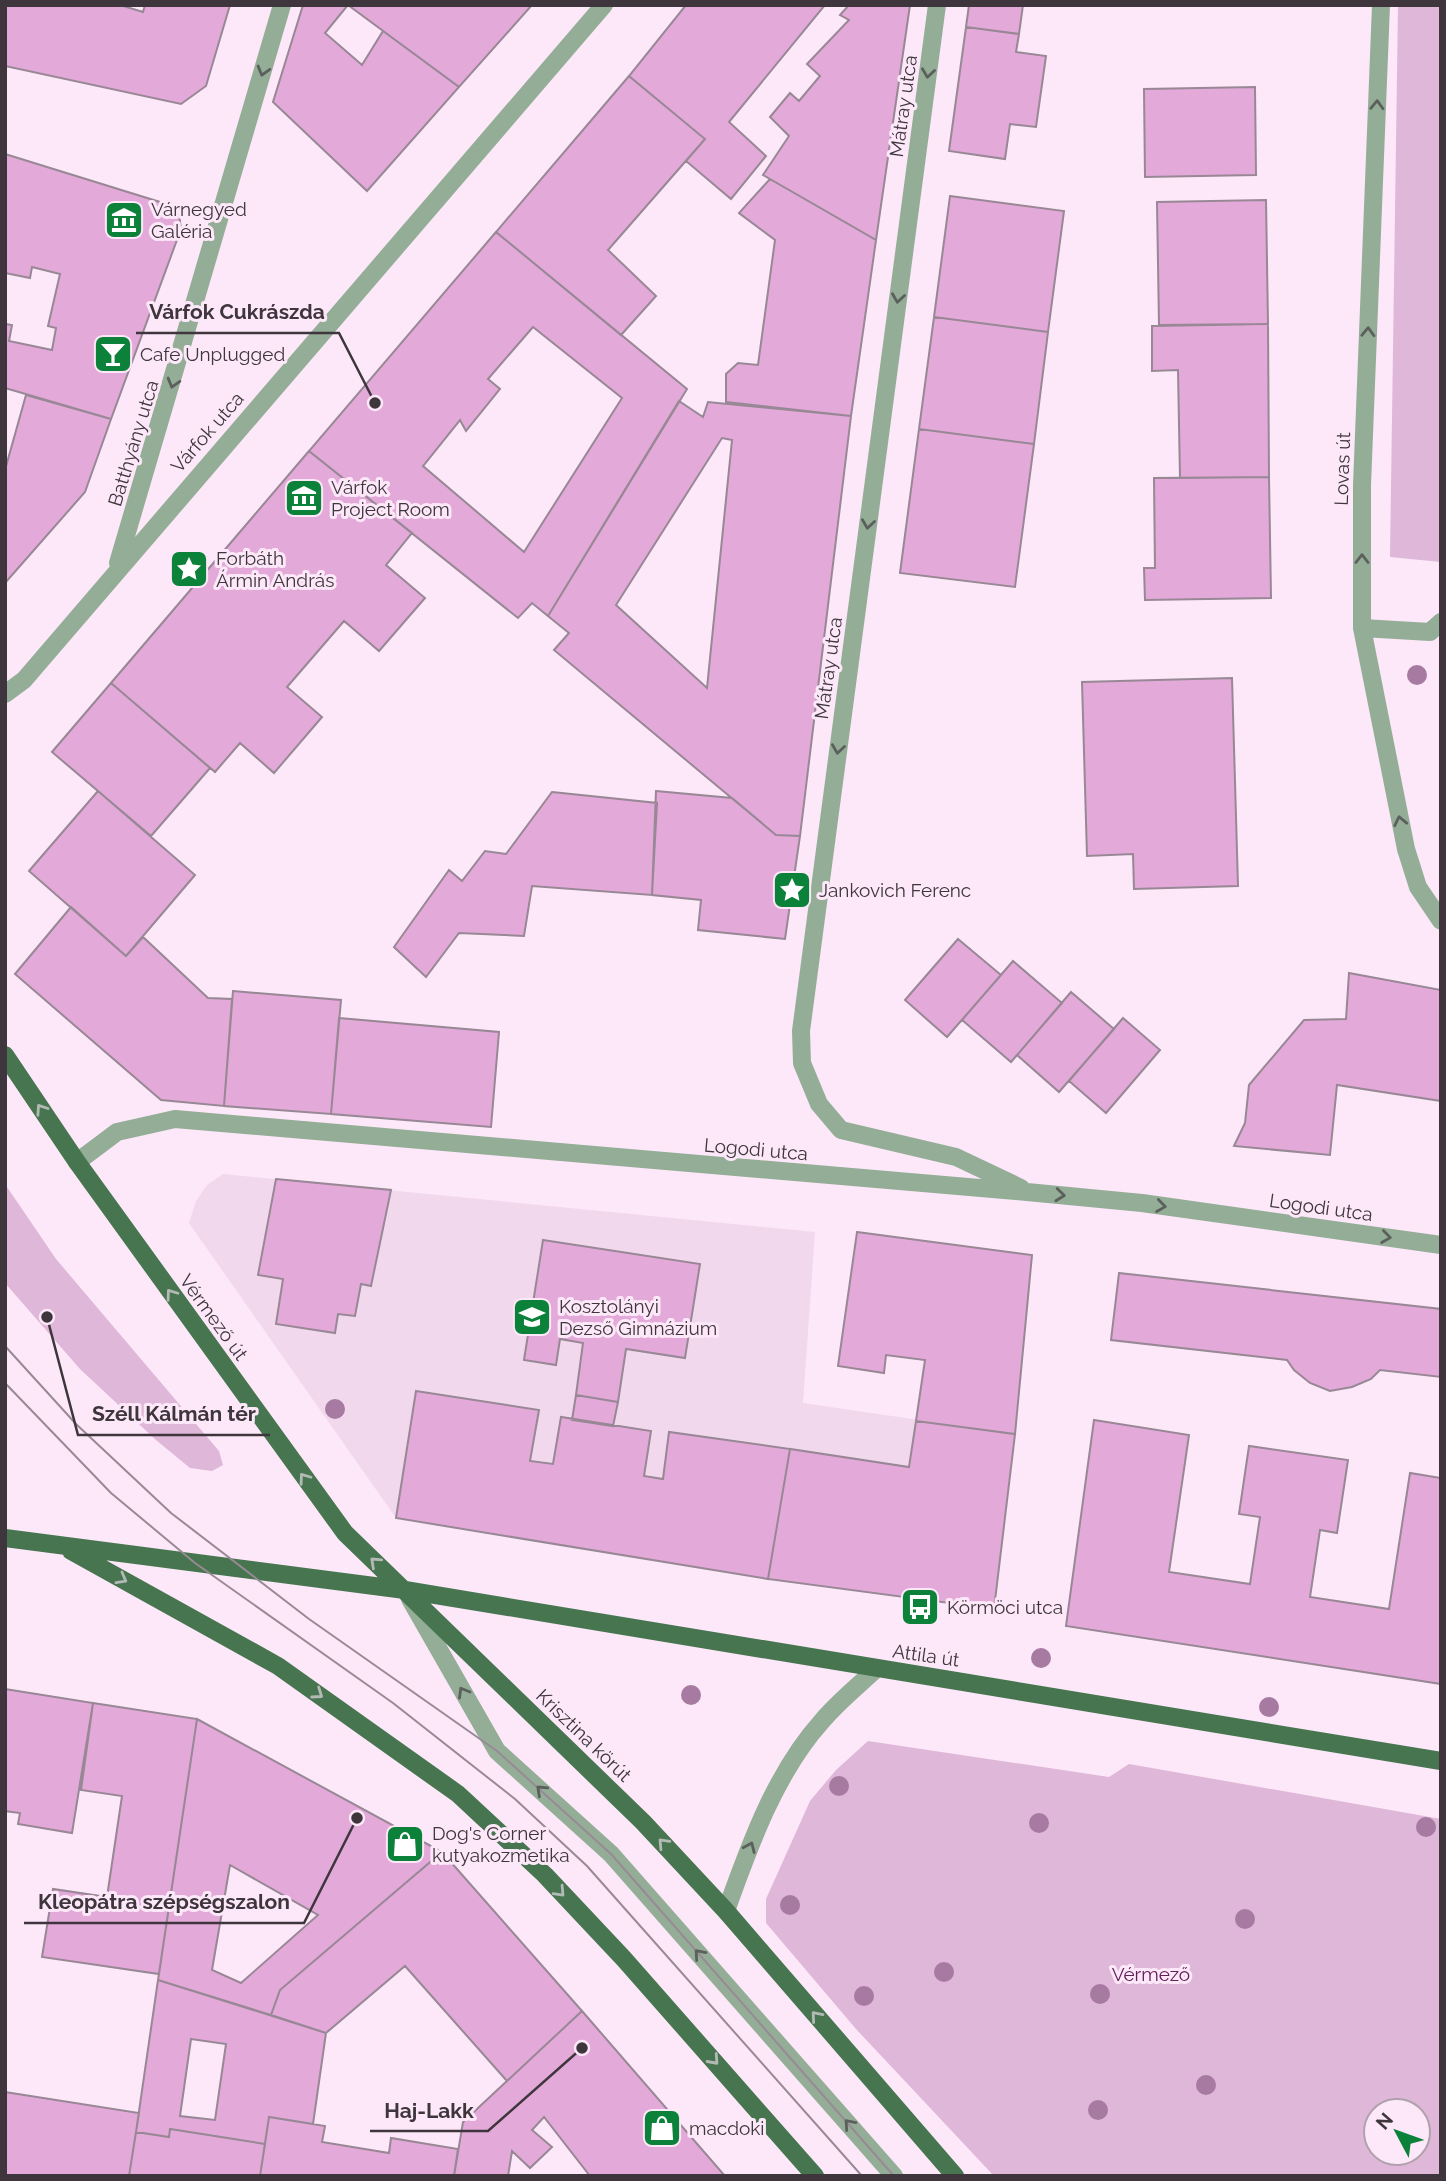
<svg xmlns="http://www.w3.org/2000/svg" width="1446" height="2181" viewBox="0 0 1446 2181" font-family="Raleway,sans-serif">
<rect width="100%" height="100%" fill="#fce8f8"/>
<!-- built -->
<path fill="#f2d8ed" d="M 223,1174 L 815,1232 L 803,1403 L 1015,1434 L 994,1609 L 768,1579 L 396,1518 L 189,1223 L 196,1201 L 207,1185 Z"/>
<!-- green -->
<path fill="#dfb7d8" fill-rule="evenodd" d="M 1398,5 L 1441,5 L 1441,562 L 1390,557 Z
M 5,1184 L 56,1259 L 219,1451 L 223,1465 L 212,1471 L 190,1468 L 156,1440 L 80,1369 L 5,1283 Z
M 868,1741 L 1109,1777 L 1129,1764 L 1441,1819 L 1441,2176 L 994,2176 L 856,2029 L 766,1923 L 766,1899 L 810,1801 L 836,1770 ZM 1376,2111 L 1418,2111 L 1418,2153 L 1376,2153 Z"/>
<!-- building -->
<path fill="#e3aad9" stroke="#988795" stroke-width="2" fill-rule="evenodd" d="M 5,5 L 120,5 L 143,12 L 145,5 L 230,5 L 206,86 L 181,104 L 5,66 Z
M 303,5 L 348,5 L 325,33 L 362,65 L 383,31 L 459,87 L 367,191 L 273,102 Z
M 348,5 L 532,5 L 459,87 Z
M 686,5 L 825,5 L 729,122 L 766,156 L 731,199 L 686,161 L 705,139 L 629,76 Z
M 849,5 L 910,5 L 876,240 L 763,175 L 789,136 L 770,117 L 790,93 L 799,101 L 820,76 L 807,64 L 849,20 L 840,15 Z
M 969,5 L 1023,5 L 1019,34 L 966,27 Z
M 966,27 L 1019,34 L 1016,52 L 1046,56 L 1036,127 L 1010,124 L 1005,159 L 949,151 Z
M 629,76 L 705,139 L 608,250 L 656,296 L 621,335 L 496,232 Z
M 1255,87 L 1256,175 L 1145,177 L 1144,89 Z
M 5,154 L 160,202 L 179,214 L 181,229 L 111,419 L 5,388 L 5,324 L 12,325 L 9,341 L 52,350 L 56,328 L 48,326 L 60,274 L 32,267 L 30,278 L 5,273 Z
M 770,179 L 876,240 L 851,416 L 726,402 L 726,374 L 738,363 L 758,365 L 775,240 L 739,213 Z
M 950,196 L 1064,211 L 1048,332 L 934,317 Z
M 1266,200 L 1268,324 L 1159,325 L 1157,202 Z
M 496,232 L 687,389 L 548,616 L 532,603 L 518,618 L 309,451 ZM 533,327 L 622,398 L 524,552 L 423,466 L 460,420 L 466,431 L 500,389 L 488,379 Z
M 934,317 L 1048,332 L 1034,444 L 919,429 Z
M 1268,324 L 1269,477 L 1180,478 L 1178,370 L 1152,371 L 1152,326 Z
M 26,395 L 111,419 L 85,492 L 5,583 L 5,470 Z
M 679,401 L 703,417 L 708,402 L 851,416 L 800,836 L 776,835 L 554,650 L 569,633 L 548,616 ZM 722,438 L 732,440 L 707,688 L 616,605 Z
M 919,429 L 1034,444 L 1015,587 L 900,573 Z
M 309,451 L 412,533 L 386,565 L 425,598 L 379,651 L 344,621 L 287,687 L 322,717 L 274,773 L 240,743 L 215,772 L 111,683 Z
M 1269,477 L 1271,598 L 1145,600 L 1144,568 L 1155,568 L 1154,478 Z
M 1232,678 L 1238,886 L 1134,889 L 1133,854 L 1087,856 L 1082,682 Z
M 111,683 L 210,768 L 151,836 L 52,752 Z
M 98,791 L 195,875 L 126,956 L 29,871 Z
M 656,791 L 732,798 L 776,835 L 800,836 L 785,939 L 698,930 L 701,900 L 652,895 Z
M 552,792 L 657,803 L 652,895 L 532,886 L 524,936 L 459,933 L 426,977 L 394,947 L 449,870 L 462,881 L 485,851 L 506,854 Z
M 71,907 L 126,956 L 143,937 L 208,998 L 232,999 L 224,1106 L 161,1100 L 15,974 Z
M 958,939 L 1001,975 L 947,1037 L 905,1000 Z
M 1013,961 L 1062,1003 L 1011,1062 L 962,1020 Z
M 1349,973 L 1441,990 L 1441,1101 L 1337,1085 L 1330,1155 L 1234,1146 L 1245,1123 L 1249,1085 L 1304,1020 L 1346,1019 Z
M 233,991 L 341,1000 L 331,1114 L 224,1106 Z
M 1071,992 L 1114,1029 L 1059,1092 L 1017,1055 Z
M 339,1018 L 499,1032 L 491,1127 L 331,1114 Z
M 1123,1018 L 1160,1050 L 1106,1113 L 1069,1081 Z
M 276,1179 L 391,1190 L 371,1286 L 361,1284 L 355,1316 L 338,1314 L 335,1333 L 276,1324 L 283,1279 L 258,1275 Z
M 857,1232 L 1032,1255 L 1015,1434 L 916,1421 L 925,1360 L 886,1355 L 884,1373 L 838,1366 Z
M 543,1240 L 700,1264 L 685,1358 L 626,1349 L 618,1402 L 576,1395 L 583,1343 L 560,1339 L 556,1365 L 524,1360 Z
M 1119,1273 L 1441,1309 L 1441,1377 L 1380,1370 L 1371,1379 L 1352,1387 L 1330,1391 L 1310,1383 L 1294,1370 L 1287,1360 L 1111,1340 Z
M 416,1391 L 539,1410 L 530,1461 L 553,1464 L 561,1417 L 651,1431 L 644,1476 L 663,1479 L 669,1432 L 790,1449 L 768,1579 L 396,1518 Z
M 576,1395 L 618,1402 L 613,1426 L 572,1420 Z
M 1094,1420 L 1189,1435 L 1169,1572 L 1250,1584 L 1260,1517 L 1239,1514 L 1249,1446 L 1348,1460 L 1337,1533 L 1320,1530 L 1310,1597 L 1389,1609 L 1410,1473 L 1441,1478 L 1441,1684 L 1066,1626 Z
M 916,1421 L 1015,1434 L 994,1609 L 768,1579 L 790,1449 L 909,1467 Z
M 5,1689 L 93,1703 L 72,1833 L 18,1824 L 20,1813 L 5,1811 Z
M 93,1703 L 197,1719 L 159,1974 L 42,1957 L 53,1889 L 107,1897 L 122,1796 L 81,1790 Z
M 197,1719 L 442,1852 L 280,1990 L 271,2015 L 158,1980 ZM 230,1865 L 318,1915 L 241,1983 L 212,1970 Z
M 442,1852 L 582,2011 L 507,2081 L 405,1966 L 326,2033 L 271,2015 L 280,1990 Z
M 158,1980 L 326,2033 L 313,2124 L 269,2117 L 265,2144 L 170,2129 L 169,2137 L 136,2132 ZM 191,2039 L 226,2044 L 215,2120 L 180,2116 Z
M 582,2011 L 725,2176 L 590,2176 L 544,2117 L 532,2130 L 552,2147 L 530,2168 L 512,2151 L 508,2176 L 454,2176 L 463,2122 Z
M 5,2092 L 139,2113 L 129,2176 L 5,2176 Z
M 269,2117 L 325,2126 L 322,2142 L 389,2153 L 391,2138 L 458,2149 L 454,2176 L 260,2176 Z
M 170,2129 L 265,2144 L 260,2176 L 129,2176 L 136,2132 L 169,2137 Z"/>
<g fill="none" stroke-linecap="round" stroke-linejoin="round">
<!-- minor -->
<path stroke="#94ad97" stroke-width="18" d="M 937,5 L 801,1031 L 802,1063 L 819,1104 L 841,1130 L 956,1157 L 1021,1188
M 1381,5 L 1362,485 L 1362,628 L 1406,849 L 1418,887 L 1441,921
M 118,563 L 282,5
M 1362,628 L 1430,632 L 1441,622
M 5,694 L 24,680 L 604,5
M 77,1162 L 117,1132 L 175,1119 L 1027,1192 L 1142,1203 L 1441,1245
M 410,1599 L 497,1751 L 611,1854 L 894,2176
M 726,1911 C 749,1847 775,1773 822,1721 C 838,1702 858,1686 876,1669"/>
<!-- major -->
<path stroke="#467550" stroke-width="18" d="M 5,1055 L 77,1162 L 345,1533 L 643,1822 L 726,1911 L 955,2176
M 5,1538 L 405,1590 L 1441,1761
M 71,1551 L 278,1666 L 458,1794 L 545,1875 L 624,1959 L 815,2176"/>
<!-- tram -->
<path stroke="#988a95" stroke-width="2" d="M 5,1346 L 76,1424 L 171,1513 L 309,1619 L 497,1751 L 611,1854 L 894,2176
M 5,1383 L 111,1493 L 195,1563 L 393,1703 L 515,1799 L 587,1866 L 862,2176"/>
</g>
<!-- trees -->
<g fill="#a77aa2">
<circle cx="1417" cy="675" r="10"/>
<circle cx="335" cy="1409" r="10"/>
<circle cx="1041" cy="1658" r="10"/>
<circle cx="691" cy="1695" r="10"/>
<circle cx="1269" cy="1707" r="10"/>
<circle cx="839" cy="1786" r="10"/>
<circle cx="1039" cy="1823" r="10"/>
<circle cx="1426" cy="1827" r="10"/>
<circle cx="790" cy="1905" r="10"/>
<circle cx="1245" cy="1919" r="10"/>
<circle cx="944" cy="1972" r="10"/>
<circle cx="1100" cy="1994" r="10"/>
<circle cx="864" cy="1996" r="10"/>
<circle cx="1206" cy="2085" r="10"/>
<circle cx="1098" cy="2110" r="10"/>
</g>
<!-- one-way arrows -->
<defs><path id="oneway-chevron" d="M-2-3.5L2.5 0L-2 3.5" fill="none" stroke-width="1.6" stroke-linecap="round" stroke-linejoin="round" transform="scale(1.75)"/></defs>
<g stroke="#5c605c">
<use href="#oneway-chevron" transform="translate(263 71) rotate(106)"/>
<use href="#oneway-chevron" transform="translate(928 73) rotate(98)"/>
<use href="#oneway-chevron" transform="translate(1377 105) rotate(-88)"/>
<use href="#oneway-chevron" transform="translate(898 298) rotate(98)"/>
<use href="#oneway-chevron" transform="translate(1368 332) rotate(-88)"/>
<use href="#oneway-chevron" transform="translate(173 383) rotate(106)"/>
<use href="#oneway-chevron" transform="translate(868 524) rotate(98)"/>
<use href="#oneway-chevron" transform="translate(1362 559) rotate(-90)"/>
<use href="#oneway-chevron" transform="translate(838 749) rotate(98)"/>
<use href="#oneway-chevron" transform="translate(1400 821) rotate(-102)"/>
<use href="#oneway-chevron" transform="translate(1060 1195) rotate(6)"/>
<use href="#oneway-chevron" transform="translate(1161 1206) rotate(8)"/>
<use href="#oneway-chevron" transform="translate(1386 1237) rotate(8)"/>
<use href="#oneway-chevron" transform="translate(463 1692) rotate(-120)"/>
<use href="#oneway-chevron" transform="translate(541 1790) rotate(-137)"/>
<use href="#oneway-chevron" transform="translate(750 1847) rotate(-66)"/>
<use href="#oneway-chevron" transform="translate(699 1954) rotate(-131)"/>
<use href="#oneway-chevron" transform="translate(849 2124) rotate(-131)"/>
</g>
<g stroke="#b3bab5">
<use href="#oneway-chevron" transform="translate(41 1109) rotate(-124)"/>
<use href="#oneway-chevron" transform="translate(171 1294) rotate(-126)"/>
<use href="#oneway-chevron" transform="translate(304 1478) rotate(-126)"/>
<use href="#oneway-chevron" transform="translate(375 1562) rotate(-137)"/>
<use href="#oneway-chevron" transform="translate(122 1579) rotate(29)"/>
<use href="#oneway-chevron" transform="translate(318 1694) rotate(35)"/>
<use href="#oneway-chevron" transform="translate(663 1843) rotate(-133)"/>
<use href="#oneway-chevron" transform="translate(560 1892) rotate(47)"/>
<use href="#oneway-chevron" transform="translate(816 2016) rotate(-131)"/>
<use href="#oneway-chevron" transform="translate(714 2060) rotate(48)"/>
</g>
<!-- icons -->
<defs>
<g id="museum-square" transform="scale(2.0125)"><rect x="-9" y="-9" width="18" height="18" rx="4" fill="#0b8139" stroke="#fce8f8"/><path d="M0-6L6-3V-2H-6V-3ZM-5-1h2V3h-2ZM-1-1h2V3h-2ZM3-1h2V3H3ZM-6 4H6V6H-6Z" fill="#fff"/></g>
<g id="bar-square" transform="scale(2.0125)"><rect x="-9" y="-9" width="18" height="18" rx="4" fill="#0b8139" stroke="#fce8f8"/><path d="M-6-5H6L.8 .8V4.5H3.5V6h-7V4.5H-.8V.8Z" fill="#fff"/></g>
<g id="sight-square" transform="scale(2.0125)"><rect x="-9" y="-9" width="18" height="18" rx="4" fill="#0b8139" stroke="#fce8f8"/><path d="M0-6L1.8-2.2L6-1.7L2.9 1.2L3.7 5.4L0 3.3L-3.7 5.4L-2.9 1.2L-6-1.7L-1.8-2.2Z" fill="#fff"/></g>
<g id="school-square" transform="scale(2.0125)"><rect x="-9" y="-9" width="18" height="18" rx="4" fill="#0b8139" stroke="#fce8f8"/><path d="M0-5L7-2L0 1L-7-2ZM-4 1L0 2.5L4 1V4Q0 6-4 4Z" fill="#fff"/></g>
<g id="bus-square" transform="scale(2.0125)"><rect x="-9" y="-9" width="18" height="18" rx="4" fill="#0b8139" stroke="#fce8f8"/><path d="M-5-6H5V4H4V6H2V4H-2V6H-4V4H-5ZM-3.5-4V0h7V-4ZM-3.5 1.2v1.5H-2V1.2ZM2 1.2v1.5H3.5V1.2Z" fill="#fff"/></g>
<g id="shop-square" transform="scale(2.0125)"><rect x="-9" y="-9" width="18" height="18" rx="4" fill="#0b8139" stroke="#fce8f8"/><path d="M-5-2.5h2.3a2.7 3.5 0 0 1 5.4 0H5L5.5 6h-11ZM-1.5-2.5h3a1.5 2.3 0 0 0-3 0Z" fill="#fff"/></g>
</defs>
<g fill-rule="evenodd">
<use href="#museum-square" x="124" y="220"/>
<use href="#bar-square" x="113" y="354"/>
<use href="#museum-square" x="304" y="498"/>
<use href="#sight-square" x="189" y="569"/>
<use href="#sight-square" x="792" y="890"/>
<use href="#school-square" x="532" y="1317"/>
<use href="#bus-square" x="920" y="1607"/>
<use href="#shop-square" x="405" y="1844"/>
<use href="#shop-square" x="662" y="2128"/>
</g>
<g text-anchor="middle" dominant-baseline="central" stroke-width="6" stroke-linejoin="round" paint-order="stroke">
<!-- street labels -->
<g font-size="19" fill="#3e363c" stroke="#fce8f8">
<text transform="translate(903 106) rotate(-82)">Mátray utca</text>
<text transform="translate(207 432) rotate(-49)">Várfok utca</text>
<text transform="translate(133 443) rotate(-73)">Batthyány utca</text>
<text transform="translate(1342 469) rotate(-88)">Lovas út</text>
<text transform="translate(828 668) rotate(-82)">Mátray utca</text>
<text transform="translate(756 1149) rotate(5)">Logodi utca</text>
<text transform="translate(1321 1207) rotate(8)">Logodi utca</text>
<text transform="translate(214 1317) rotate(54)">Vérmező út</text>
<text transform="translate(926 1655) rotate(8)">Attila út</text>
<text transform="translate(584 1735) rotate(44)">Krisztina körút</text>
</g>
<!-- poi labels -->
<g font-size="19" fill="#3e363c" stroke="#fce8f8" text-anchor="start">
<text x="151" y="209">Várnegyed<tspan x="151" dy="22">Galéria</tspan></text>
<text x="140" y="354">Cafe Unplugged</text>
<text x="331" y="487">Várfok<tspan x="331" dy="22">Project Room</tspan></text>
<text x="216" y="558">Forbáth<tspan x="216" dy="22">Ármin András</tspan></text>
<text x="819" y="890">Jankovich Ferenc</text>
<text x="559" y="1306">Kosztolányi<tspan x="559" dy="22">Dezső Gimnázium</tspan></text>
<text x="947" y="1607">Körmöci utca</text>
<text x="432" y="1833">Dog's Corner<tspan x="432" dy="22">kutyakozmetika</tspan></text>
<text x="689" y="2128">macdoki</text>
</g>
<!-- park labels -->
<g font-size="19" fill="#62205b" stroke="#fce8f8">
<text x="1151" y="1974">Vérmező</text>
</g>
</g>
<!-- callouts -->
<path fill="none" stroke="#3e363c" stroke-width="2.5" d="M375 403L339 333H136M47 1317L78 1435H270M357 1818L304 1923H24M582 2048L488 2131H370"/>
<g fill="#3e363c" stroke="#fce8f8" stroke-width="2.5">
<circle cx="375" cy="403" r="7"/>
<circle cx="47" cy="1317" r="7"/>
<circle cx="357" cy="1818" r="7"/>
<circle cx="582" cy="2048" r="7"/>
</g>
<g font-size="21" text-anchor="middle" font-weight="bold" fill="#3e363c" stroke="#fce8f8" stroke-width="6" stroke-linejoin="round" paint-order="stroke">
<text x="237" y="319">Várfok Cukrászda</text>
<text x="174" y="1421">Széll Kálmán tér</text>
<text x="164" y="1909">Kleopátra szépségszalon</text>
<text x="429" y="2118">Haj-Lakk</text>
</g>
<!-- border -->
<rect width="1446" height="2181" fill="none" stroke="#3e363c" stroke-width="14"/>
<!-- north arrow -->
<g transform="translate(1397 2132) rotate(311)"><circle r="33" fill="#fce8f8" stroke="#b0a1ad" stroke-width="2"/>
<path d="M0-5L12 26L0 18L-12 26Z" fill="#0b8139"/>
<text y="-10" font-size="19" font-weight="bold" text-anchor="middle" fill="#3e363c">N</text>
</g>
</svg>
